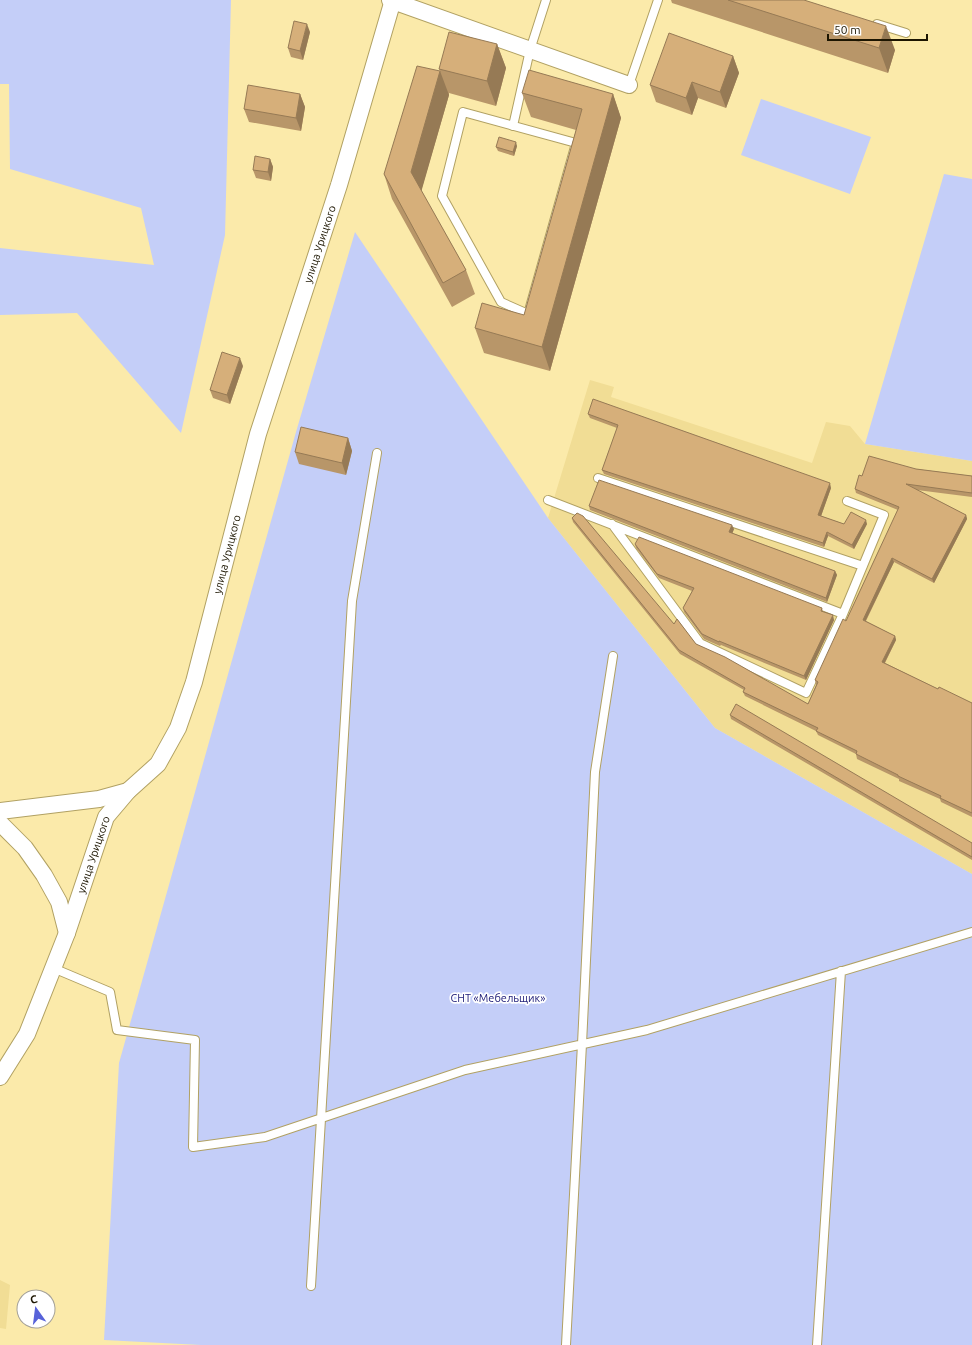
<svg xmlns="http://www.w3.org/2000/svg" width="972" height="1345" viewBox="0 0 972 1345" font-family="Ubuntu,sans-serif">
<rect width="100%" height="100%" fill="#fbeaaa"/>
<!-- built -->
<path fill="#f1dd95" d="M 590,380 L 614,387 L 611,397 L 812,463 L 826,422 L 850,426 L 865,444 L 972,461 L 972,874 L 715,728 L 548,518 Z
M 0,1280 L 10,1285 L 6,1329 L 0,1328 Z"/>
<!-- green -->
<path fill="#c4cef8" d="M 0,0 L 231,0 L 225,235 L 181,433 L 77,313 L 0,315 L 0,248 L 154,265 L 141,208 L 10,169 L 9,84 L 0,84 Z
M 761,99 L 871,137 L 850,194 L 741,155 Z
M 944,174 L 972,179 L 972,461 L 865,444 Z
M 355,232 L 548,518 L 715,728 L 972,874 L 972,1345 L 201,1345 L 104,1340 L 119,1063 L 296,432 Z"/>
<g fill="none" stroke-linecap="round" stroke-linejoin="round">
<!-- service casing -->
<g stroke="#b1a163" stroke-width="10">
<path id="service" d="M 877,24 L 906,33
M 629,85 L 658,0
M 463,112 L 576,143 L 528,314 L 501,302 L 442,196 Z
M 513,126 L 530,50 L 546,0
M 598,478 L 863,566
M 548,500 L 843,614
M 612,524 L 700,643 L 806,693 L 843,614 L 884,515 L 847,501
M 53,968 L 110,992 L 117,1030 L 195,1040 L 193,1147 L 265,1137 L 465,1070 L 647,1030 L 972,932
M 311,1286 L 352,601 L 377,453
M 566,1345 L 582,1044 L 595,772 L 613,656
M 817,1345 L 841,971"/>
</g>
<!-- minor casing -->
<g stroke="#b1a163" stroke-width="18">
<g id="minor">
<path d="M 390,0 L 629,85"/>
<path d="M 0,811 L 99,799 L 128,791"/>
<path d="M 0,823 L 25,848 L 44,875 L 59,902 L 67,933"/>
<path id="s1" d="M 0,1077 L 27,1034 L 67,933 L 106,817 L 128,791 L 158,764 L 178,728 L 194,682 L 258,434 L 339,185 L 393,0"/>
</g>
</g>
<!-- service -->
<use href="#service" stroke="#fff" stroke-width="8"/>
<!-- minor -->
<use href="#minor" stroke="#fff" stroke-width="16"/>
</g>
<!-- wall -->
<path fill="#b89669" d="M 671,0 L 804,0 L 895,50 L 888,73 L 672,3 Z
M 310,32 L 303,60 L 291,57 L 288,48 Z
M 497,44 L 506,68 L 496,106 L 449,93 L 449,95 L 421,191 L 466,270 L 475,294 L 452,307 L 392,199 L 384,174 L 440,71 L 439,69 Z
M 733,56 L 739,73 L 726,108 L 698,98 L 692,115 L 656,102 L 650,85 Z
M 522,93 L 613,94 L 621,118 L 550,371 L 484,353 L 475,328 L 524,315 L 576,130 L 531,117 Z
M 300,94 L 305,107 L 301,131 L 249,122 L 244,109 Z
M 517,146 L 514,156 L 498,151 L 496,147 Z
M 270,159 L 273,167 L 271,181 L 256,178 L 253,170 Z
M 243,366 L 230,404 L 213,398 L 210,390 Z
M 588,414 L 831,488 L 821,516 L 844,524 L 867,524 L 854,549 L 828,536 L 824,547 L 604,474 L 602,470 L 617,428 L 590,418 Z
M 348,438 L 352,451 L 346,475 L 299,464 L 295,452 Z
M 916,469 L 972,476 L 972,497 L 917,490 L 966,515 L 967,519 L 934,583 L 894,562 L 866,621 L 895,636 L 896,640 L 885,663 L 938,689 L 972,703 L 972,817 L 941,802 L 940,799 L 899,781 L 899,779 L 857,759 L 856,754 L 818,735 L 816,731 L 745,696 L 743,692 L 744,690 L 680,654 L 573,522 L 572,518 L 674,624 L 696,644 L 808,704 L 816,685 L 815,680 L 846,621 L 898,510 L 856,493 L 855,489 L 862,476 Z
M 589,506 L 734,529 L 732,533 L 835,571 L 837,575 L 827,602 L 590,510 Z
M 635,544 L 822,608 L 823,612 L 834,620 L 806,680 L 721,645 L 720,646 L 704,639 L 684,612 L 683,608 L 692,591 L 659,578 L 636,548 Z
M 730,715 L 972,843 L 972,860 L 731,719 Z"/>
<!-- shaded-wall -->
<path fill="#967a55" d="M 307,24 L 310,32 L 303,60 L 300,51 Z
M 886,26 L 895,50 L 888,73 L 879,48 Z
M 497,44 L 506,68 L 496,106 L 487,81 Z
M 733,56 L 739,73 L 726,108 L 720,92 Z
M 440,71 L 449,95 L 420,196 L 411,172 Z
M 692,82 L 698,98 L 692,115 L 686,98 Z
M 300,94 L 305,107 L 301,131 L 296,118 Z
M 613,94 L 621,118 L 550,371 L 542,347 Z
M 516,142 L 517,146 L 514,156 L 513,152 Z
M 270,159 L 273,167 L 271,181 L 268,172 Z
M 240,358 L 243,366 L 230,404 L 227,395 Z
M 348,438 L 352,451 L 346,475 L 342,463 Z
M 830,483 L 831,488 L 820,519 L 818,515 Z
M 966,515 L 967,519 L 934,583 L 932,579 Z
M 866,520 L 867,524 L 854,549 L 852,545 Z
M 732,525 L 734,529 L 731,537 L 729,532 Z
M 827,532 L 828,536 L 824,547 L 823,543 Z
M 892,558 L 894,562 L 864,624 L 863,620 Z
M 835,571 L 837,575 L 827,602 L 826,598 Z
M 833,615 L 834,620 L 806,680 L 804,676 Z
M 895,636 L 896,640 L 883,666 L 882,662 Z"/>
<!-- building -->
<path fill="#d6af7a" stroke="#967a55" d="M 728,0 L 804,0 L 886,26 L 879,48 Z
M 294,21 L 307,24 L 300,51 L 288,48 Z
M 449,32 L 497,44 L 487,81 L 439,69 Z
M 669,33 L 733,56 L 720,92 L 692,82 L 686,98 L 650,85 Z
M 417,66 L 440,71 L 411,172 L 466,270 L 443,283 L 384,174 Z
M 529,70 L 613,94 L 542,347 L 475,328 L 482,303 L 524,315 L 582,109 L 522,93 Z
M 248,85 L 300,94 L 296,118 L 244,109 Z
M 499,137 L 516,142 L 513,152 L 496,147 Z
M 255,156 L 270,159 L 268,172 L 253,170 Z
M 222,352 L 240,358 L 227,395 L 210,390 Z
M 593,399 L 830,483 L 818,515 L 844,524 L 851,512 L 866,520 L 852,545 L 827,532 L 823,543 L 602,470 L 618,425 L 588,414 Z
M 301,427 L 348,438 L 342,463 L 295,452 Z
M 869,456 L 916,469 L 972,476 L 972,493 L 906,484 L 966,515 L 932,579 L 892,558 L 863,620 L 895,636 L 882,662 L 938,689 L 939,687 L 972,703 L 972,813 L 940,798 L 941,796 L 898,776 L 898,775 L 856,754 L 857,751 L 816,731 L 818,728 L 743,692 L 745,688 L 679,650 L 572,518 L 577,513 L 583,516 L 674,624 L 677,619 L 696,644 L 725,657 L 808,704 L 818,682 L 815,680 L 843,619 L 846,621 L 899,507 L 855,489 L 859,475 L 862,476 Z
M 599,480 L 732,525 L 729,532 L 835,571 L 826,598 L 589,506 Z
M 639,537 L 822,608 L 821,611 L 833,615 L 804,676 L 719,641 L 719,642 L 702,634 L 683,608 L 694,588 L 657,574 L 635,544 Z
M 736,704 L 972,843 L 972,857 L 730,715 Z"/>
<g text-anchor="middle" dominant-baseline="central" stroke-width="3.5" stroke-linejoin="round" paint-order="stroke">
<!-- street labels -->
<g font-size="11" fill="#1c1500" stroke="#fff">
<text stroke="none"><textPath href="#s1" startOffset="902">улица Урицкого</textPath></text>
<text stroke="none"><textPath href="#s1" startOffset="578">улица Урицкого</textPath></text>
<text stroke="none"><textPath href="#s1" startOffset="242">улица Урицкого</textPath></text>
</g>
<!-- park labels -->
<g font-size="11" fill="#22207a" stroke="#fff">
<text x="498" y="998">СНТ «Мебельщик»</text>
</g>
</g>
<!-- north arrow -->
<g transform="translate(36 1309) rotate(346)"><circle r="19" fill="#ffffff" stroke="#a4a199"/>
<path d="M0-3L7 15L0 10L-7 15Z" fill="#5762d9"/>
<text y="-6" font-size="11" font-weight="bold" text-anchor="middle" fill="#1c1500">С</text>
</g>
<!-- scale -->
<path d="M828 34v6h99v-6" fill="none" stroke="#1c1500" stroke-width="2"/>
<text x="834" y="34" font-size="12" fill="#1c1500" stroke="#ffffff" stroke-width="3" paint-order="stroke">50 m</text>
</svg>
